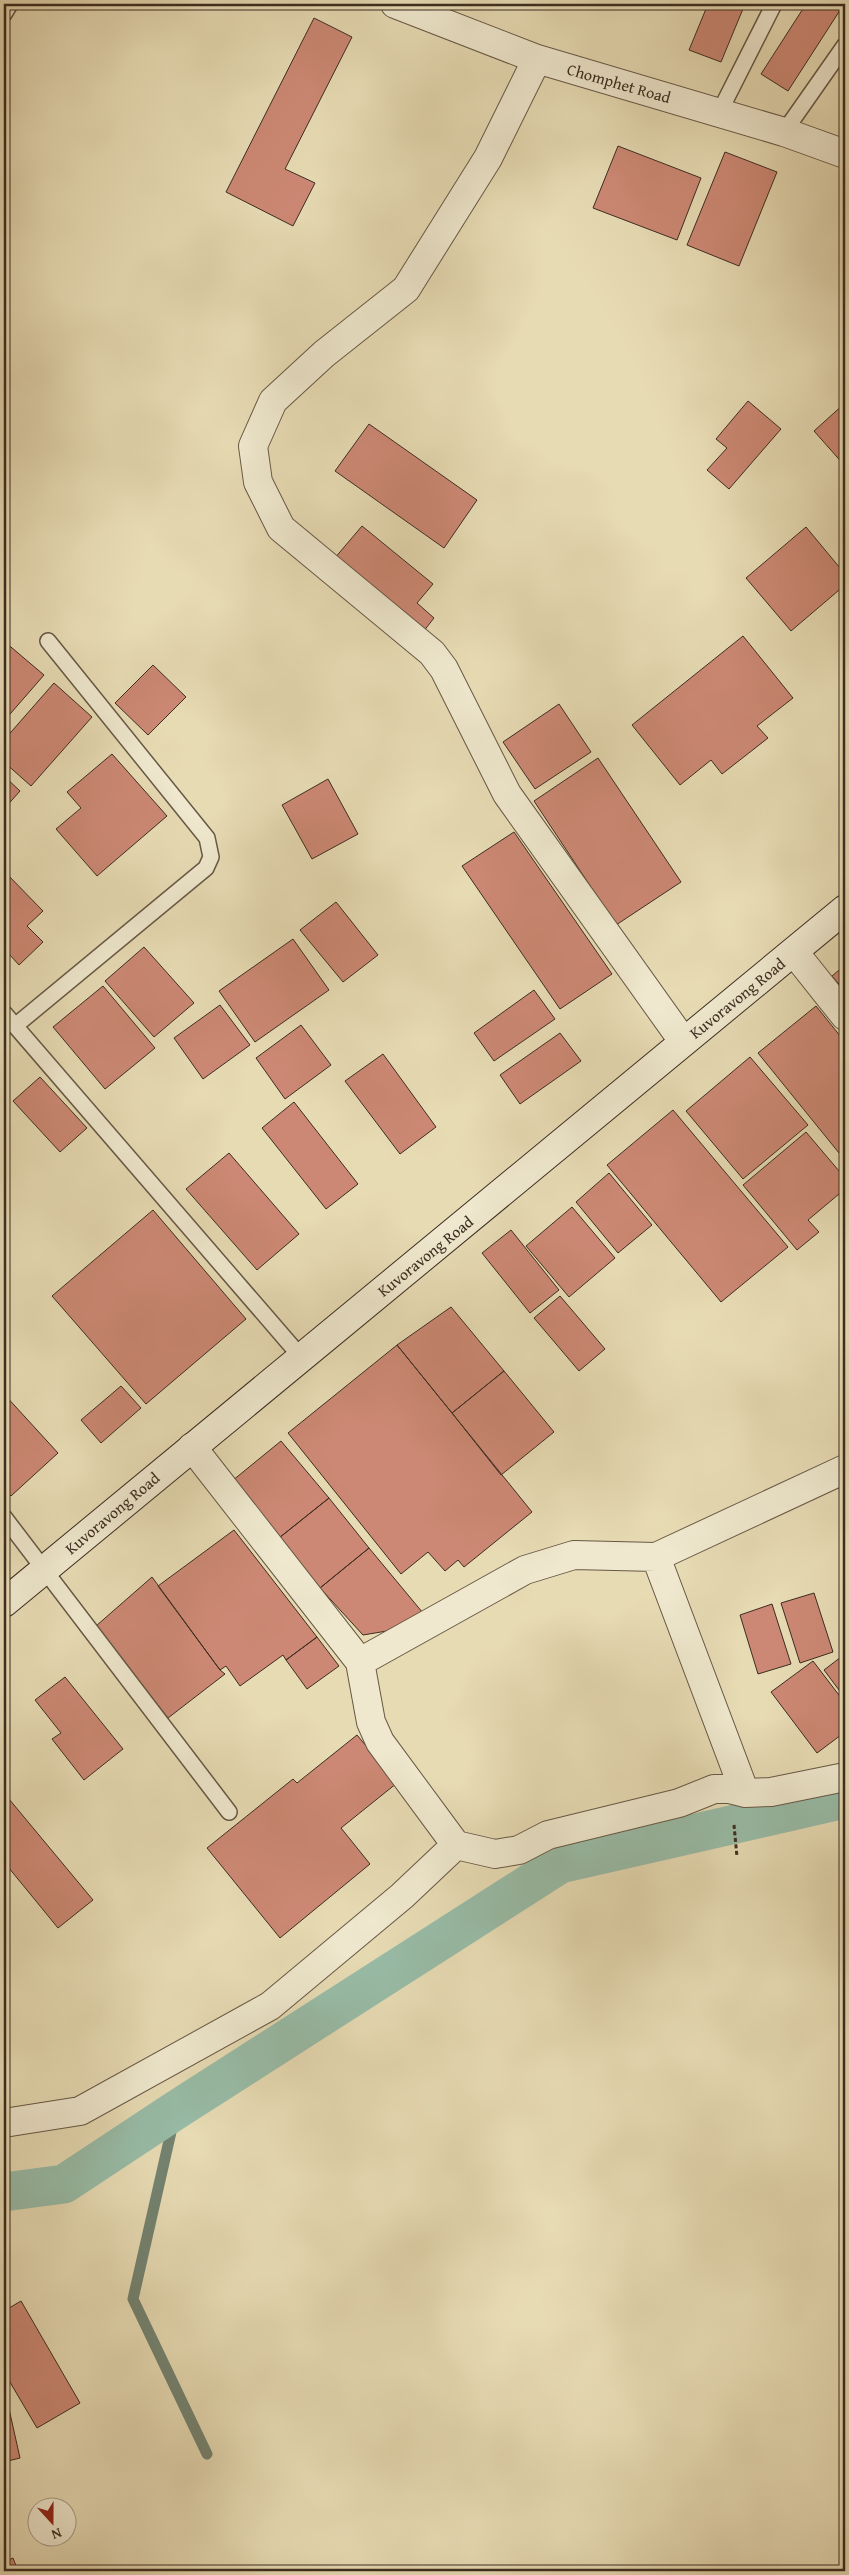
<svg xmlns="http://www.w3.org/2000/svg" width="849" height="2575" viewBox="0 0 849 2575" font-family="'Gentium Book Plus',serif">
<rect width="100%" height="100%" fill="#e7dbb4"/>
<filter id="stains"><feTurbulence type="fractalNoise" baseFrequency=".004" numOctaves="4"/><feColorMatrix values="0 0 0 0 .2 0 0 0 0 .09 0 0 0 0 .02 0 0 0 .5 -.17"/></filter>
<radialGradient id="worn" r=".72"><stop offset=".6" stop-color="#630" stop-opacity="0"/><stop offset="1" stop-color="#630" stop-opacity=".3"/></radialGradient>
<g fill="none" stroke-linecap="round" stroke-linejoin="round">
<!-- stream -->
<path stroke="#738371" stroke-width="11" d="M 176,2110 L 133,2299 L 207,2454"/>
<!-- canal -->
<path stroke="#98bca7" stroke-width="39" d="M 4,2192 L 64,2184 L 176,2110 L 560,1864 L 845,1799"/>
</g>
<!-- building -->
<path fill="#cc8874" stroke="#3c2d20" d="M 708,4 L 745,4 L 721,62 L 689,50 Z
M 806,4 L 844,4 L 788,91 L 761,74 Z
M 314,18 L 352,37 L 285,169 L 315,183 L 293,226 L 226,192 Z
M 618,146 L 701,178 L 677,240 L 593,208 Z
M 725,152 L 777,172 L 739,266 L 687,245 Z
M 748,401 L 781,429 L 729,489 L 707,470 L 727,448 L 716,439 Z
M 845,403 L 845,466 L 814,431 Z
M 369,424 L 477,500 L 444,548 L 335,471 Z
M 362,526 L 433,584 L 417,603 L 434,618 L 423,632 L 334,559 Z
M 806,527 L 845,574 L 845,585 L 791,631 L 746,578 Z
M 743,636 L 793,698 L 757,726 L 768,738 L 722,774 L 711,760 L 680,785 L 632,725 Z
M 5,642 L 44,675 L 4,721 L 4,644 Z
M 153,665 L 186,697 L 148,735 L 115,703 Z
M 54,683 L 92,717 L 31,786 L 4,762 L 4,740 Z
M 559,704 L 591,752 L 535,789 L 503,742 Z
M 112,754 L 167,816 L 97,876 L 56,829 L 81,808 L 67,792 Z
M 598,758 L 681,882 L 616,925 L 534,801 Z
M 4,776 L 20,791 L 4,809 Z
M 328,779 L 358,834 L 312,859 L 282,805 Z
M 514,832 L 612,974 L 560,1009 L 462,866 Z
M 4,871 L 43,911 L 27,926 L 43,942 L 19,965 L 9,954 L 4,958 Z
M 336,902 L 378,955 L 343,982 L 300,930 Z
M 293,939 L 329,990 L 255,1042 L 219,991 Z
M 144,947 L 194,1003 L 154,1037 L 105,981 Z
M 845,965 L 845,991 L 832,976 Z
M 103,986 L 155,1048 L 105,1089 L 53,1027 Z
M 534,990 L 555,1019 L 494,1061 L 474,1033 Z
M 220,1005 L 250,1045 L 203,1079 L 174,1038 Z
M 816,1006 L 845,1042 L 845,1148 L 839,1153 L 758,1053 Z
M 301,1025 L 331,1065 L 285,1099 L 256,1058 Z
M 560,1033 L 581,1061 L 520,1104 L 500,1075 Z
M 383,1054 L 436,1127 L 400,1154 L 345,1081 Z
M 750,1057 L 808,1125 L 743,1179 L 686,1111 Z
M 40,1077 L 87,1128 L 60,1152 L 13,1101 Z
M 294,1102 L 358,1184 L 326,1209 L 262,1128 Z
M 673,1110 L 788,1247 L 721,1302 L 607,1165 Z
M 806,1132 L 845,1178 L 845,1189 L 808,1220 L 819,1232 L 797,1250 L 743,1185 Z
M 229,1153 L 299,1234 L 257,1270 L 186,1189 Z
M 609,1173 L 652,1225 L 618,1253 L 576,1202 Z
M 572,1207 L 615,1258 L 569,1297 L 526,1246 Z
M 153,1210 L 246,1319 L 146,1404 L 52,1296 Z
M 511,1230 L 559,1290 L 530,1313 L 482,1253 Z
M 560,1296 L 605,1349 L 579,1371 L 534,1318 Z
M 451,1307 L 504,1371 L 452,1413 L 397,1345 Z
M 397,1345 L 532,1512 L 464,1567 L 458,1560 L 445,1571 L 428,1552 L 401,1574 L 288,1433 Z
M 504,1371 L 554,1432 L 501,1475 L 452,1413 Z
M 121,1386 L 141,1408 L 101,1443 L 81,1420 Z
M 4,1394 L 58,1453 L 11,1496 L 4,1489 Z
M 281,1441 L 329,1498 L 279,1538 L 232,1481 Z
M 329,1498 L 369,1548 L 320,1588 L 279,1538 Z
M 234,1530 L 317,1637 L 286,1660 L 283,1655 L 240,1686 L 226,1666 L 220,1670 L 158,1586 Z
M 369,1548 L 423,1613 L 399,1629 L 363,1635 L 320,1588 Z
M 152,1577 L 220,1670 L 225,1674 L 168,1718 L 96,1626 Z
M 814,1593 L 833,1652 L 800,1663 L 781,1603 Z
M 772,1604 L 791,1664 L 758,1674 L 740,1615 Z
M 317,1637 L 339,1666 L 307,1689 L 286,1660 Z
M 845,1654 L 845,1698 L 824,1670 Z
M 813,1661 L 845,1703 L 845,1732 L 817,1753 L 771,1692 Z
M 65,1677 L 123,1749 L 84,1780 L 52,1739 L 61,1733 L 35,1700 Z
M 357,1735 L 397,1783 L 341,1828 L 370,1864 L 280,1938 L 207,1848 L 293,1779 L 297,1783 Z
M 4,1793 L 93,1900 L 58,1928 L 4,1862 Z
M 21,2301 L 80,2403 L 37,2428 L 4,2372 L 4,2311 Z
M 5,2391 L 20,2458 L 4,2462 L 4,2392 Z
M 13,2558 L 18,2571 L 4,2571 L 4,2562 Z"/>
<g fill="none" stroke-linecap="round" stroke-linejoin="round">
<!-- lane casing -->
<g stroke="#675845" stroke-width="18">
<path id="lane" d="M 4,14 L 10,4
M 719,113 L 774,4
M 784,132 L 845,45
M 4,1013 L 301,1357
M 15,1026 L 206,868 L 211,857 L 207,838 L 48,641
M 4,1517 L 229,1812"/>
</g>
<!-- street casing -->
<g stroke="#675845" stroke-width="30">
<path id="street" d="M 395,4 L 537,59 L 784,132 L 845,154
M 537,59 L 488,158 L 406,289 L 324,354 L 273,401 L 253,446 L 258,482 L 281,528 L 432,653 L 444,669 L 507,794 L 683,1041
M 794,952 L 845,1016
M 192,1447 L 360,1662 L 525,1570 L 574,1555 L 656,1557 L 845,1469
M 656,1557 L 745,1793
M 360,1662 L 371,1722 L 380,1742 L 456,1845
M 4,2123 L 80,2111 L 270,2006 L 402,1896 L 456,1845 L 495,1854 L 519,1850 L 548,1835 L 679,1803 L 714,1789 L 729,1789 L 745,1793 L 771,1792 L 845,1777"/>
</g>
<!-- secondary casing -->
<g stroke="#3c2d20" stroke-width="30">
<path id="secondary" d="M 4,1603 L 845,909"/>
</g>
<!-- path -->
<path stroke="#3c2d20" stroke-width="3" stroke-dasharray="4 2.5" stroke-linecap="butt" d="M 734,1825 L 737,1857"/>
<!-- lane -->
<use href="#lane" stroke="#efe8ce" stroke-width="15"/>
<!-- street -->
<use href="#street" stroke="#efe8ce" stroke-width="28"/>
<!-- secondary -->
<use href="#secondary" stroke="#efe8ce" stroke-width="28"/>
</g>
<g text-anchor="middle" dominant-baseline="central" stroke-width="4" stroke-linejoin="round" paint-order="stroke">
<!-- street labels -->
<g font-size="16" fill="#3c2d20" stroke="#efe8ce">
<text transform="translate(619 83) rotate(16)">Chomphet Road</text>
<text transform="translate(737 998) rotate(-39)">Kuvoravong Road</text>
<text transform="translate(425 1256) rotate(-39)">Kuvoravong Road</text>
<text transform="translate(112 1513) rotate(-40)">Kuvoravong Road</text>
</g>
</g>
<!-- margin -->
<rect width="849" height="2575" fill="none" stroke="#e7dbb4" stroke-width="20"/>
<rect x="5" y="5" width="839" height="2565" fill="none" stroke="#3c2d20" stroke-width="2.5"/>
<rect x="10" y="10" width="829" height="2555" fill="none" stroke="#3c2d20"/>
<!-- north arrow -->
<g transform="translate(52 2522) rotate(159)"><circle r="24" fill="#efe8ce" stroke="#a79d88"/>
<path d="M0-4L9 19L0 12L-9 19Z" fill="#8f2418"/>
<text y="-8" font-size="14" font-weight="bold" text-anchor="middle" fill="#3c2d20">N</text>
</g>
<rect width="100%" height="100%" filter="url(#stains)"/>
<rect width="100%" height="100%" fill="url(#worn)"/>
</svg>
